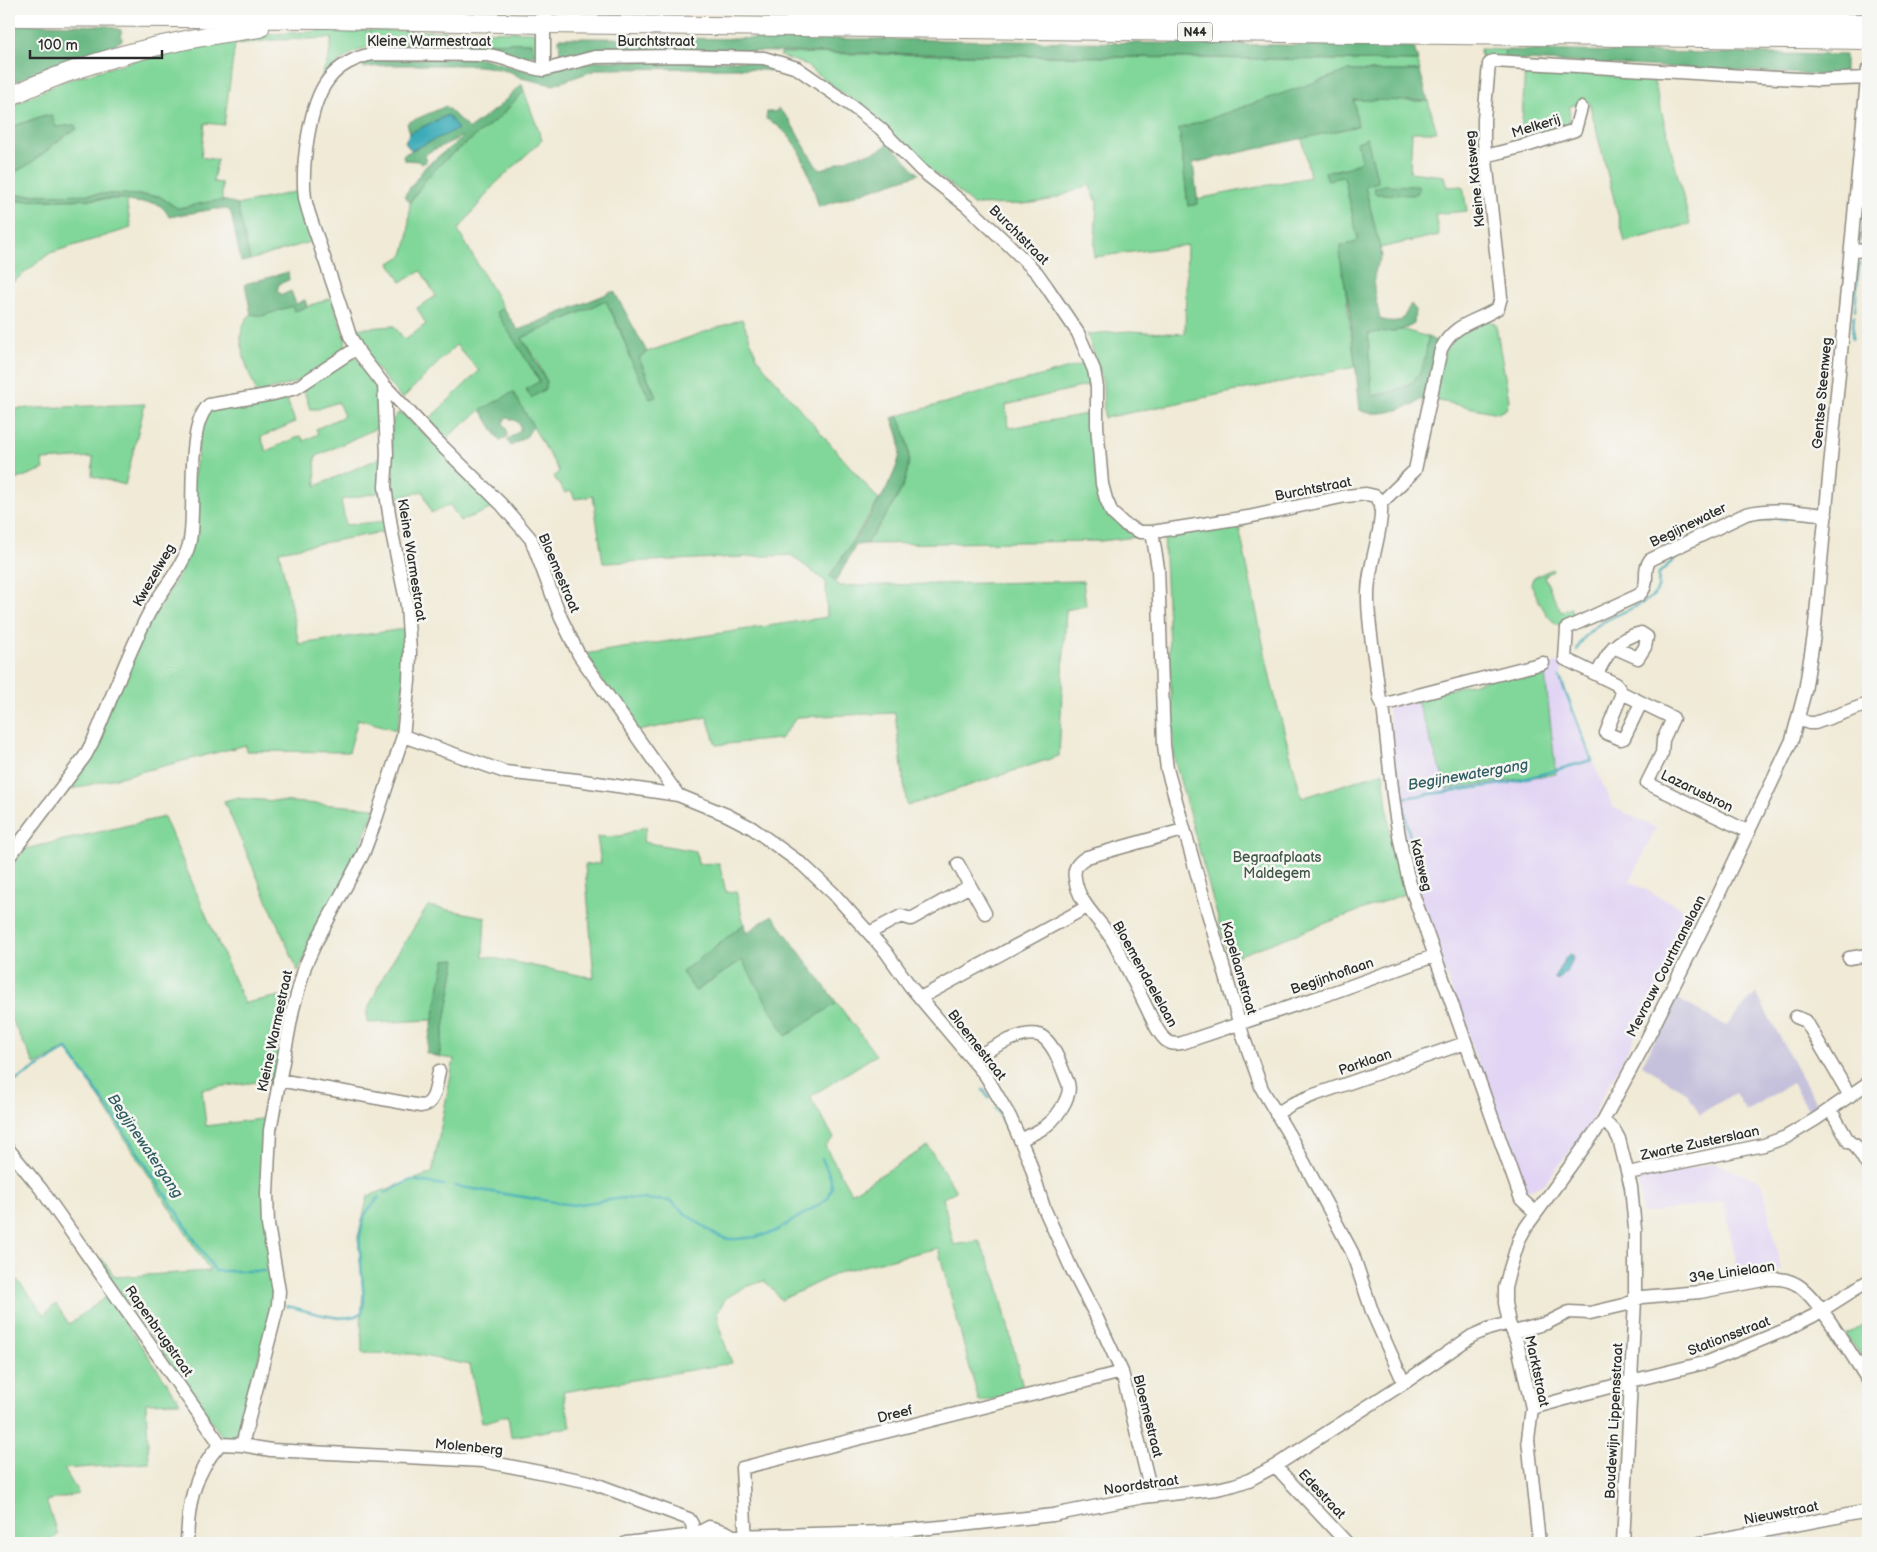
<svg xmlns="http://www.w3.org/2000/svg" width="1877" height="1552" viewBox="0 0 1877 1552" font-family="'Balsamiq Sans',sans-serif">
<rect width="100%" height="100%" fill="#f6f6f2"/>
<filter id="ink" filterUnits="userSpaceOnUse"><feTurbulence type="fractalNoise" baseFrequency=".02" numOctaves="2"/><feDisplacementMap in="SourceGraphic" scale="10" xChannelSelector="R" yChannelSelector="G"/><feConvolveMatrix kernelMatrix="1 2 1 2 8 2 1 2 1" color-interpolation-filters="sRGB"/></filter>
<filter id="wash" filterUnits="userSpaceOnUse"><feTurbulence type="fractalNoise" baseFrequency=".0096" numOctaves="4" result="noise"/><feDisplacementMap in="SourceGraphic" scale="20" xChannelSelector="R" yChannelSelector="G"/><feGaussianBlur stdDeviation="1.12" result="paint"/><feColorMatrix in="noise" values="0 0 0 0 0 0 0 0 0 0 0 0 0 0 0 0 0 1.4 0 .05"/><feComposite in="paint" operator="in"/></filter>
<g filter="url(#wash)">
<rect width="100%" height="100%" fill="#f0ead6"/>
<!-- built -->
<path fill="#e1d4f4" d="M 1560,662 L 1564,663 L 1560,678 L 1592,760 L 1613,807 L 1656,828 L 1630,882 L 1696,915 L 1634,1039 L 1601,1099 L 1586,1132 L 1543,1185 L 1523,1191 L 1416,890 L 1402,828 L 1388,707 Z
M 1714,1163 L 1762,1182 L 1781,1270 L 1739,1278 L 1724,1201 L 1642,1214 L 1639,1179 Z
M 1784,1536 L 1786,1543 L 1746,1543 Z"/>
<!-- industrial -->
<path fill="#c5c0db" d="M 1756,993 L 1818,1107 L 1810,1112 L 1792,1083 L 1746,1111 L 1735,1093 L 1700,1114 L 1686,1092 L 1642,1065 L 1676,998 L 1726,1026 Z"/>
<!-- green -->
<path fill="#81d79a" stroke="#568162" d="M 336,30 L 532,32 L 539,37 L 539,51 L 535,55 L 531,43 L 386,42 L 386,46 C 378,47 369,46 362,49 C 345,55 332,68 320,81 L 329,56 L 332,38 L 273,40 L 235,44 L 224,125 L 205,123 L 201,157 L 217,160 L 213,182 L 222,183 L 222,201 L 177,208 L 159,196 L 119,194 L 11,195 L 11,201 L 126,199 L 131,228 L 50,253 L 9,285 L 9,173 C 30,170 56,139 77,129 L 75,125 L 56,127 L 45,115 L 9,128 L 9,107 L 64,81 L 189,45 L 262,35 Z
M 1480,49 L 1505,50 L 1504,59 L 1481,58 Z
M 781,53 L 1418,61 L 1420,71 L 1348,71 L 1179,129 L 1188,206 L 1198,204 L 1197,199 L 1310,177 L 1302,138 L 1358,126 L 1353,100 L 1428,101 L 1437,132 L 1412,132 L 1410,172 L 1444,176 L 1447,187 L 1463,186 L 1467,211 L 1435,214 L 1439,235 L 1380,248 L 1365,186 L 1378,182 L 1367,139 L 1357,142 L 1361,160 C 1351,169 1337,169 1325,172 L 1344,177 L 1358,239 L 1355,243 L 1341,245 C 1344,286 1351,327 1355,367 L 1104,418 L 1103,384 L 1098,365 L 1087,334 L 1129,331 L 1185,334 L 1187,245 L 1094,257 L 1097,202 L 1089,185 C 1074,190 1060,198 1044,201 C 1023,206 995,204 973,205 L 956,189 L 924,165 L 879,120 L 804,64 L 780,56 Z
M 1525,65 L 1652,74 L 1690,224 L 1625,242 L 1589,102 L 1570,106 L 1569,126 L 1521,141 Z
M 524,91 L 542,140 L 494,185 L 458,230 L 503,308 L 497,312 L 540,382 L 531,397 L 544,390 L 547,382 L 538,363 L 522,338 L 606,301 C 622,333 634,367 650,399 L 656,396 L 639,358 L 647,352 L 742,319 L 757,357 L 767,371 L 879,500 L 830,576 L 839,586 L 1083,581 L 1086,606 L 1066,610 L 1059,756 L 907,806 L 895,713 L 797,717 L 780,739 L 716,745 L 707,717 L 638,731 L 584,654 L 827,617 L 826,582 L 791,555 L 603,563 L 593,496 L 575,499 L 571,491 L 565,493 L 554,477 L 559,471 L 513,393 L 481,410 L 445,439 L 426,422 L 479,371 L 456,345 L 402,399 L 372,363 L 353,329 L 394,326 L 405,340 L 426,324 L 417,308 L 436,296 L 421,271 L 401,282 L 390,263 L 403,255 L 408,238 L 410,202 L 427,178 L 445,160 L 501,116 Z
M 299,191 L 313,241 L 250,260 L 237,205 Z
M 331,298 L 345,338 L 346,349 L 302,380 L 257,394 C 249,370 229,334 251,314 L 262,316 L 292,306 L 295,311 Z
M 1489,320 L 1496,325 L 1509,400 L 1506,409 L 1498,413 L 1434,400 L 1444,353 L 1456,336 Z
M 1404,330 L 1428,337 C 1424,383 1414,386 1372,396 L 1368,334 L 1379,331 Z
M 354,358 L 358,360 L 377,387 L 381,426 L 315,457 L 316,486 L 382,457 L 381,492 L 341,500 L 346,525 L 385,521 L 388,531 L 279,551 L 299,644 L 404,629 C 406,663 404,696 397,730 L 358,719 L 349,752 L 246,751 L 246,745 L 65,791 L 146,629 L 179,575 L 201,430 L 209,411 L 285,394 L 295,422 L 261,437 L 266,451 L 301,436 L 304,441 L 318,434 L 316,429 L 344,416 L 338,402 L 318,409 L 310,409 L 303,388 L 348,360 Z
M 1087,363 L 1093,384 L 1006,405 L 1008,428 L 1093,413 L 1098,480 L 1128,532 L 1136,537 L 1101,541 L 866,544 C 896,500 925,472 898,416 Z
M 145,404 L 125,485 L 92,476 L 93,457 L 42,460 L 44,469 L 9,482 L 9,409 Z
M 398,413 L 403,414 L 498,506 L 460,521 L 450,505 L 431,513 L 423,491 L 393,499 L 391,462 L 392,421 Z
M 1238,522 L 1271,682 L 1302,798 L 1383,772 L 1390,833 L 1407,893 L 1229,959 L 1174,758 L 1164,536 Z
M 1552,569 L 1553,571 L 1544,576 L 1561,612 L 1571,608 L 1576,620 C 1571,622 1565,625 1561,625 C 1548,625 1536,594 1531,584 L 1533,578 Z
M 1544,665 L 1556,774 L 1447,789 L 1416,698 Z
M 235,798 L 375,808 L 356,857 L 298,971 L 224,801 Z
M 164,817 L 244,1003 L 291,994 L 273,1080 L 202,1089 L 206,1126 L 268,1118 L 273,1279 L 272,1306 L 238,1436 L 235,1439 L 224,1439 L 98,1261 L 102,1259 L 115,1277 L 210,1271 L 67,1048 L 35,1065 L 9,1015 L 9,868 L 25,849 Z
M 647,826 L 643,842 L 696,851 L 698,864 L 719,863 L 726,892 L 736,891 L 744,924 L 682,972 L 696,991 L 742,960 L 786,1035 L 837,1003 L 876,1055 L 810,1097 L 834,1138 L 825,1146 L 851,1193 L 928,1146 L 956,1191 L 943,1198 L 954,1245 L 979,1241 L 997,1281 L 1024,1392 L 979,1402 L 938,1248 L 842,1271 L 781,1300 L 770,1286 L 764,1281 L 745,1287 L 726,1298 L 717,1313 L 723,1339 L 732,1363 L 563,1392 L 571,1427 L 511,1437 L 508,1415 L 482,1423 L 470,1365 L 413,1354 L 362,1353 L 361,1316 L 363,1291 L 358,1237 L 368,1196 L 432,1173 L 454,1059 L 439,1057 L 456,959 L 445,960 L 433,1020 L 367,1023 L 367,1011 L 386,971 L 428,906 L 485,917 L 483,956 L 594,978 L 585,865 L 601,863 L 597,837 L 620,836 Z
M 11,1272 L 44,1314 L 56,1304 L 69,1324 L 107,1296 L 180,1402 L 146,1403 L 149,1463 L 64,1469 L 79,1494 L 46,1501 L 58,1535 L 46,1543 L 9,1543 L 9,1274 Z
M 1868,1321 L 1868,1368 L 1846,1335 Z"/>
<!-- forest -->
<path fill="#68b882" stroke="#4a7256" d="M 1630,9 L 1859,9 L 1850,13 L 1842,13 L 1783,11 L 1632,12 Z
M 9,23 L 109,26 L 121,30 L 122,40 L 116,44 L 50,66 L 9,84 Z
M 559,38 L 872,39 L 1414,47 L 1418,61 L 711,51 L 597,51 L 578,54 L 564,59 L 560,57 Z
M 386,41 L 531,43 L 535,55 L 523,58 L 495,50 L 386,49 Z
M 1505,50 L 1845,55 L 1845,76 L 1504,59 Z
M 482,58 L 529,72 L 597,61 L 761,61 L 795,73 L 793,77 L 772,71 L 737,68 L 599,69 L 553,85 L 521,78 L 511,72 L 488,67 L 466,65 L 386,65 L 364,68 L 360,62 L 364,60 Z
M 1348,71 L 1420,71 L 1428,101 L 1354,100 L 1358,126 L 1193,163 L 1198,204 L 1188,206 L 1179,129 Z
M 522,84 L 524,91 L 501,116 L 445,160 L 427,178 L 410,202 L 404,196 L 426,166 L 462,138 L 461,137 L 427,153 L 425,157 L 426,162 L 421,164 L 418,161 L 404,160 L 403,155 L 416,148 L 447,115 L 410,133 L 407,123 L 446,106 L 469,129 L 498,107 Z
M 779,109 L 788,118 L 816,166 L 821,169 C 831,167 838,162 848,159 C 864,152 873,157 889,143 L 919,174 L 819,207 C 809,175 800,134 766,119 L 767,112 L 774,112 Z
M 45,115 L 52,116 L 56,127 L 75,125 L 77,129 C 55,139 30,170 9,173 L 9,128 Z
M 1367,138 L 1378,182 L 1365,186 L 1382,256 C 1368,280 1375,293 1380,319 L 1391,322 L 1402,320 L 1411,304 L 1415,309 L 1414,324 C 1398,334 1386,330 1368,334 L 1372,396 C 1414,390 1424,379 1428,337 L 1438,342 L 1425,397 C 1414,408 1373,419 1360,410 L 1350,311 L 1340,258 L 1341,245 L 1355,243 L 1358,239 L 1344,177 L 1327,180 L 1325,172 C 1337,170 1351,169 1361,160 L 1357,142 Z
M 1385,185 L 1418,186 L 1419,190 L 1417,193 L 1412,195 L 1376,194 L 1374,191 L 1375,187 Z
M 119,194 L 159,196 L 177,208 C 195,207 220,194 237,205 L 250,260 L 241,262 L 231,213 L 227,209 L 215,209 L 169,217 C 159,196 146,206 129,201 C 126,201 124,199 122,198 L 11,201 L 11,195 Z
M 288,272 L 289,280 L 279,284 L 277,291 L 282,295 L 291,291 L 296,304 L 305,300 L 307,307 L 294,311 L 292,306 L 262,316 L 251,314 L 245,284 Z
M 614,291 L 647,352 L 639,358 L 656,397 L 650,399 L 633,366 L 620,329 L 606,301 L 522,338 L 547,382 L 544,390 L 531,398 L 526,389 L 540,381 L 496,312 L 503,308 L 518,330 Z
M 513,392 L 533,426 L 527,436 L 511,446 L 507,440 L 520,430 C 522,422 513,419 506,418 L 503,423 L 507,430 L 507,437 L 500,441 L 481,410 Z
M 898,416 C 925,471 896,500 866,544 L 856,545 L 836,581 L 830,576 C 848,549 898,481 900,452 C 901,439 896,429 892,418 Z
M 772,915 L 837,1003 L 786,1036 L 742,960 L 695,991 L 682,972 L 744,924 L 746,933 Z
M 456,959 L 439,1057 L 426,1053 L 445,960 Z"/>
<!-- water -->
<path fill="#3aabb7" stroke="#326b71" d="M 448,115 L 458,129 L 412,150 L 408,147 L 405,141 L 410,133 Z
M 1569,954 L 1573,955 C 1573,965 1566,975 1557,980 L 1554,977 L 1567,956 Z"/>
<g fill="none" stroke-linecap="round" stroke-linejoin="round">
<!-- stream -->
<path stroke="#3aabb7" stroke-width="2.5" d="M 1861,240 L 1863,221
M 1855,310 L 1859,263
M 1852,339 L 1854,316
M 1778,519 L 1786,519
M 1734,528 L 1747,522 L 1771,519
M 1577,650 C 1591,616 1629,616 1654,595 L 1658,588 L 1659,573 L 1678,556 L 1728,531
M 1413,852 L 1402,798 L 1509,783 L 1592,760 L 1560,678
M 9,1085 L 67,1049 L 118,1122 L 215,1271 L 264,1271
M 983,1090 L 989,1098
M 996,1108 L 1008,1131
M 455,1186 L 573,1205 L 623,1198 L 671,1201 L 687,1215 L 716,1235 L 728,1239 L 737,1239 L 756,1237 L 774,1232 L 820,1204 L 828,1198 L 832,1188 L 830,1176 L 822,1159
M 385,1193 L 411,1180 L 444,1185
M 287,1306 C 306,1310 347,1326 362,1312 L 364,1302 L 359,1238 L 365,1214 L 379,1197"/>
</g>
</g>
<g filter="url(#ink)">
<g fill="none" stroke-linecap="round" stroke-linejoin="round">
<!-- minor casing -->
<g stroke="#8e8a80" stroke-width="15">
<path id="minor" d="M 544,9 L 544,70 L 595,57 L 679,56 L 764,58 L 797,68 L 856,109 L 881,129 L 921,170 L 967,206 L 1010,246 L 1037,273 L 1047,287 L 1078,333 L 1094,370 L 1097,387 L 1097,425 L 1102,484 L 1106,499 L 1112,513 L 1124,524 L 1140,532 L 1152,532 L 1248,517 L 1346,496 L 1366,494 L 1375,496 L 1381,503
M 1485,156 L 1529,145 L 1575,130 L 1581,108
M 1851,250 L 1868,251
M 384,385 L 433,437 L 502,505 L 531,539 L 561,618 L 579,655 L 678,795
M 1381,503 L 1415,470 L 1441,349 C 1455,322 1475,323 1498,308 L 1501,297 L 1484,142 L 1484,119 L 1489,64 L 1493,61 L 1778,78 L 1819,80 L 1867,78
M 1381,503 C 1383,535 1367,566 1368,598 C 1368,627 1375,658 1378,687 L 1380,699 L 1383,705 C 1390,768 1394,831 1412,891 L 1521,1199 L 1536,1213
M 1152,532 L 1158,568 L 1164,745 L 1167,769 L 1243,1036 L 1262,1089 L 1292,1140 L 1352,1252 L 1373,1314 L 1404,1383
M 1597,674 C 1608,652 1615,639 1641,633 L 1647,637 L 1645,647 L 1638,658 L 1613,647
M 1622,693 L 1606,733 L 1621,739 L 1624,738 L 1641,703
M 1383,705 L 1414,696 L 1543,663
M 1798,719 L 1809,723 L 1815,723 L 1868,704
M 403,736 L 505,772 L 577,780 L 678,795 L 727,815 L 752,828 L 803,865 L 833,893 L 886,952 L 910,986 L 986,1076 L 1010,1117 L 1029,1160 L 1044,1208 L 1072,1270 L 1096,1316 L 1122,1372 L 1152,1496
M 1183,830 L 1087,857 C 1078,862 1073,868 1075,878 C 1078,904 1101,920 1113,941 C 1128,969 1142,998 1156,1027 C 1163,1039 1168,1046 1182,1043 L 1334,992 L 1434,956
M 1749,832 L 1647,783 L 1662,753 L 1663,740 L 1673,718 L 1622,693 L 1616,684 L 1565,659 L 1567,628 L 1639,595 C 1652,582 1641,572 1650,560 L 1746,514 C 1772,507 1799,512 1826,515
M 9,857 L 85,756 L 94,739 C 112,697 128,653 149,613 C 161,590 186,565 190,540 C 196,508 185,427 209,405 L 273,394 L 296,388 L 357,348
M 958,864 L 985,913
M 869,933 L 901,916 L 911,919 L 970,886
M 1849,958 L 1868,955
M 920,998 L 1087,907
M 1796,1017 L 1806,1021 L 1850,1096
M 973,1060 C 987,1050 1029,1025 1044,1038 C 1056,1048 1062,1069 1068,1083 C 1070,1090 1068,1095 1065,1102 C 1054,1124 1042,1130 1020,1140
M 279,1080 L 421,1106 C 436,1105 436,1084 439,1071
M 1830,1109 L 1849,1142 L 1855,1145 L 1868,1166
M 1276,1114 L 1292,1104 L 1314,1095 L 1465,1043
M 1603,1121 L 1614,1130 L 1619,1139 L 1631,1187 L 1635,1229 L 1635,1300 L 1623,1543
M 9,1150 L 41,1189 L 220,1444 C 193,1475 188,1504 187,1543
M 1628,1173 L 1764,1145 L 1786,1137 L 1816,1119 L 1868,1083
M 1514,1332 L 1547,1323 L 1569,1312 L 1590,1313 L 1624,1305 L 1642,1297 L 1700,1292 L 1769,1279 C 1779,1278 1787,1279 1796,1284 C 1817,1295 1853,1358 1868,1380
M 1532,1408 L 1635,1380 L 1708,1362 L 1785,1330 L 1813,1316 L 1868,1281
M 220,1444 L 242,1445 L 271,1450 L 483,1461 L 590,1482 L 689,1519 L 692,1524 L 694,1535
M 242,1445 L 278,1305 L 279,1291 L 268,1225 L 267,1194 L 270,1130 L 293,1009 L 305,966 L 316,942 L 363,854 L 375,822 L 403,736 L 409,681 L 410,652 L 407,605 L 392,533 L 385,487 L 387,454 L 384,385 L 360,354 L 350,336 C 341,307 331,278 321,249 C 316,232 308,215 305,198 C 301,168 309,104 328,80 C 338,66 356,57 373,54 L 487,55 C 507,57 524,68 544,70
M 1275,1466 L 1347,1543
M 694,1535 L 707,1539 L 733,1536 L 886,1532 L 952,1526 L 1053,1515 L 1143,1497 L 1217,1489 L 1234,1485 L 1249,1480 L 1275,1466 L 1404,1383 L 1472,1336 L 1488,1329 L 1509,1323
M 626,1543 L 694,1535 L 709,1527 L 726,1532 L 733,1536
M 746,1543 L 742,1468 L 1122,1372
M 1539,1543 L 1528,1439 L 1532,1408 L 1517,1342 L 1509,1323 L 1505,1303 L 1505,1288 L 1509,1272 L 1519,1240 L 1526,1227 L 1603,1121 L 1644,1045 L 1706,921 L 1792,740 L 1805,691 L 1814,635 L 1868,69
M 1700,1543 L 1868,1511"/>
</g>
<!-- highway casing -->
<g stroke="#8e8a80" stroke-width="20">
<path id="highway" d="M 788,9 L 1868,23
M 9,17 L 325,19 L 544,24 L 1868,40
M 9,97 C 88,59 173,39 260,28"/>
</g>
<!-- minor -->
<use href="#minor" stroke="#fff" stroke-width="12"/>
<!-- highway -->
<use href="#highway" stroke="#fff" stroke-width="18"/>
</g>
</g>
<g text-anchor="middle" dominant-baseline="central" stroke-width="5" stroke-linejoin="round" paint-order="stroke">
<!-- shield labels -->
<rect fill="#f6f6f2" stroke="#686867" stroke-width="1" x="1177.5" y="22.5" width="35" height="19" rx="4"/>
<g font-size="12" font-weight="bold" fill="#2b2b2b">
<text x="1195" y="32">N44</text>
</g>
<!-- street labels -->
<g font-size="14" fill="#2b2b2b" stroke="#f6f6f2">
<text x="429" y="41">Kleine Warmestraat</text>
<text x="656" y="41">Burchtstraat</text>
<text transform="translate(1536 126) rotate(-17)">Melkerij</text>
<text transform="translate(1475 179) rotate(-96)">Kleine Katsweg</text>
<text transform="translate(1019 235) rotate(45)">Burchtstraat</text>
<text transform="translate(1822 393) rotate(-85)">Gentse Steenweg</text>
<text transform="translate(1313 489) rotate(-11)">Burchtstraat</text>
<text transform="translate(1688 525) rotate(-26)">Begijnewater</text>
<text transform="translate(412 560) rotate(81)">Kleine Warmestraat</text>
<text transform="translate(559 573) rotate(67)">Bloemestraat</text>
<text transform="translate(154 575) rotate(-60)">Kwezelweg</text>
<text transform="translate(1697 791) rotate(26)">Lazarusbron</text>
<text transform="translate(1421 865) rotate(76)">Katsweg</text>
<text transform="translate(1666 966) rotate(-63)">Mevrouw Courtmanslaan</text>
<text transform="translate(1239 968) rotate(74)">Kapelaanstraat</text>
<text transform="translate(1145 974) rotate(61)">Bloemendaelelaan</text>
<text transform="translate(1332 976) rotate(-19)">Begijnhoflaan</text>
<text transform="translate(275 1031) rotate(-78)">Kleine Warmestraat</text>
<text transform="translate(977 1045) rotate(52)">Bloemestraat</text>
<text transform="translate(1365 1062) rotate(-19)">Parklaan</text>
<text transform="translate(1700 1143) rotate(-12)">Zwarte Zusterslaan</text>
<text transform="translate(1732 1272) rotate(-8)">39e Linielaan</text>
<text transform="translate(159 1331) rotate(55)">Rapenbrugstraat</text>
<text transform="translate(1729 1336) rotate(-21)">Stationsstraat</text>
<text transform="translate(1537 1371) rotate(78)">Marktstraat</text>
<text transform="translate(895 1414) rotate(-14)">Dreef</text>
<text transform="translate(1148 1416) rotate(76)">Bloemestraat</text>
<text transform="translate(1614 1421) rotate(-87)">Boudewijn Lippensstraat</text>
<text transform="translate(469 1447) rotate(6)">Molenberg</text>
<text transform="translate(1141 1485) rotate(-8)">Noordstraat</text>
<text transform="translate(1322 1494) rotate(47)">Edestraat</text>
<text transform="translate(1781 1513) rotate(-11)">Nieuwstraat</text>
</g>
<!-- park labels -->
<g font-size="14" fill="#405647" stroke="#f6f6f2">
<text x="1277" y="857">Begraafplaats<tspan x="1277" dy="16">Maldegem</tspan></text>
</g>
<!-- water labels -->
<g font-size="15" font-style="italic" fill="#315e63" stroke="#f6f6f2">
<text transform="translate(1468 775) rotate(-10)">Begijnewatergang</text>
<text transform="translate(145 1146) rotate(56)">Begijnewatergang</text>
</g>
</g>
<!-- margin -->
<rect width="1877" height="1552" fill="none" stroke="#f6f6f2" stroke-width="30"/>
<!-- scale -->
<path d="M30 50v8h132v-8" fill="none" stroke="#2b2b2b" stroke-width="2.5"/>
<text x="38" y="50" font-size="15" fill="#2b2b2b" stroke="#f6f6f2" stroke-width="4" paint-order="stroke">100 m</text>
</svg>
